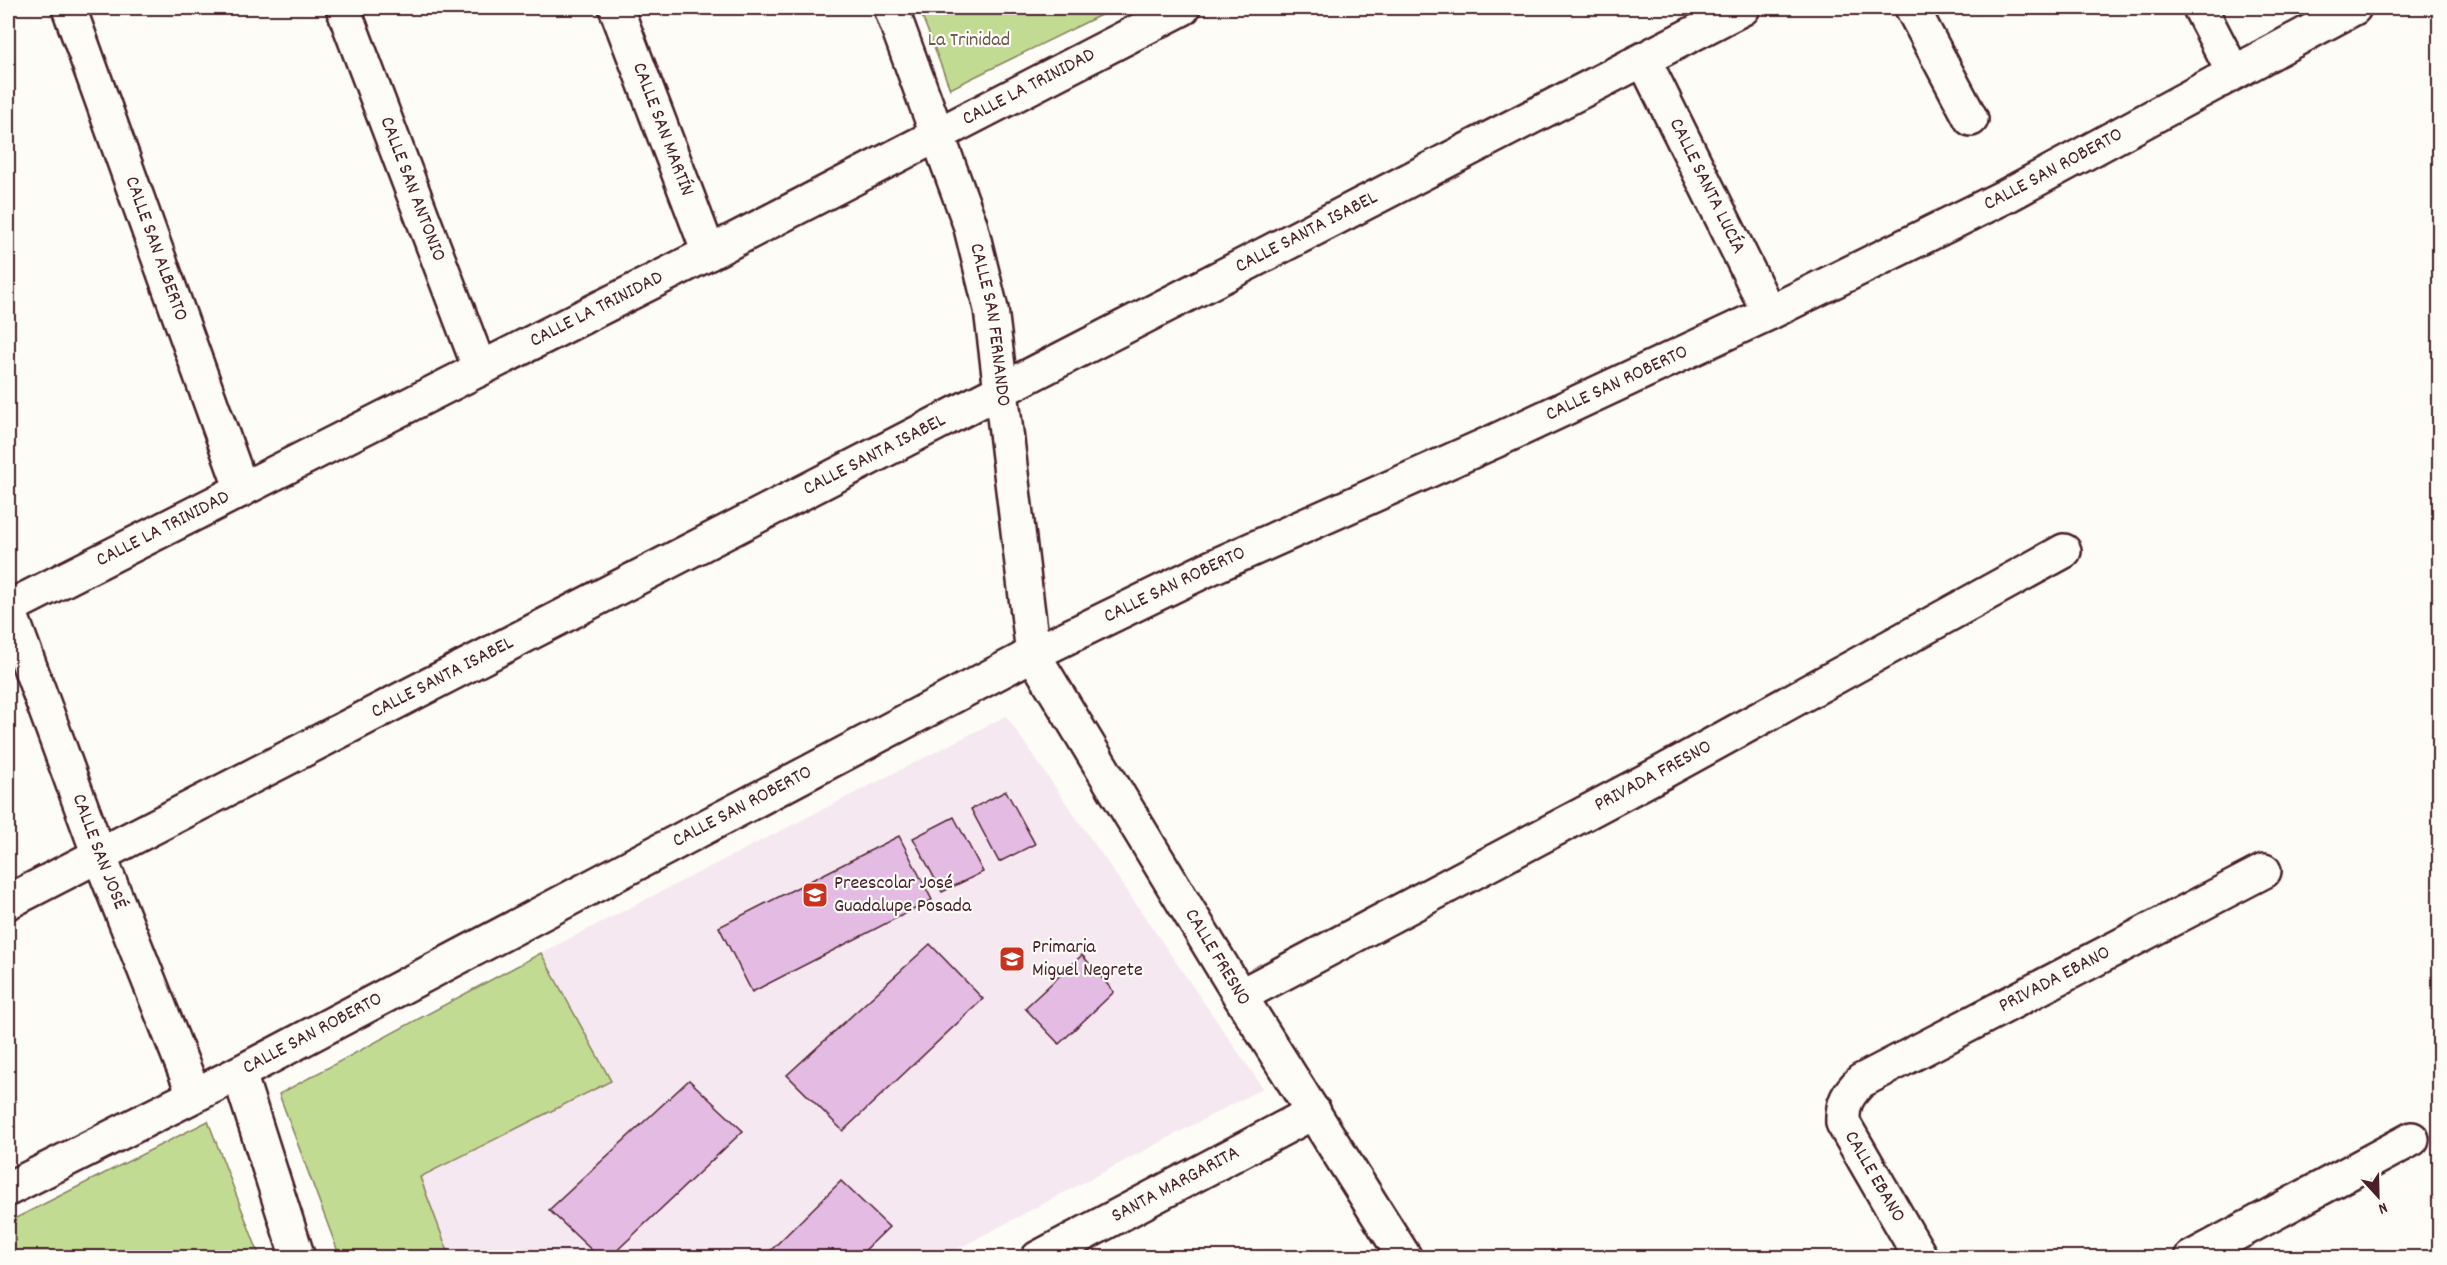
<svg xmlns="http://www.w3.org/2000/svg" width="2447" height="1265" viewBox="0 0 2447 1265" font-family="Dekko,sans-serif">
<rect width="100%" height="100%" fill="#fdfcf7"/>
<filter id="ink" filterUnits="userSpaceOnUse"><feTurbulence type="fractalNoise" baseFrequency=".0167" numOctaves="2"/><feDisplacementMap in="SourceGraphic" scale="12" xChannelSelector="R" yChannelSelector="G"/><feConvolveMatrix kernelMatrix="1 2 1 2 8 2 1 2 1" color-interpolation-filters="sRGB"/></filter>
<g filter="url(#ink)">
<!-- built -->
<path fill="#f6e8f1" d="M 1006,716 L 1263,1088 L 942,1257 L 450,1257 L 420,1177 L 610,1081 L 541,953 Z"/>
<!-- green -->
<path fill="#c2db92" stroke="#867d5e" stroke-width="1.5" d="M 919,8 L 1115,8 L 950,89 Z
M 541,953 L 611,1081 L 420,1177 L 450,1257 L 340,1257 L 279,1094 Z
M 208,1121 L 260,1257 L 8,1257 L 8,1222 Z"/>
<!-- building -->
<path fill="#e4bbe3" stroke="#4a1f2b" stroke-width="1.5" d="M 1006,791 L 1035,844 L 999,862 L 971,809 Z
M 954,817 L 983,872 L 942,892 L 913,838 Z
M 899,836 L 932,900 L 752,992 L 719,927 Z
M 930,944 L 983,999 L 843,1131 L 787,1075 Z
M 1082,955 L 1114,992 L 1059,1044 L 1025,1008 Z
M 689,1080 L 743,1131 L 609,1258 L 600,1258 L 549,1210 Z
M 841,1181 L 889,1227 L 857,1258 L 763,1258 Z"/>
<g fill="none" stroke-linecap="round" stroke-linejoin="round">
<!-- minor casing -->
<g stroke="#4a1f2b" stroke-width="38">
<g id="minor">
<path id="s1" d="M 69,8 L 242,490"/>
<path id="s2" d="M 343,8 L 480,369"/>
<path id="s3" d="M 616,8 L 709,253"/>
<path id="s4" d="M 891,8 L 970,224 L 991,309 L 1033,654 L 1240,996 L 1405,1258"/>
<path d="M 1912,8 L 1971,119"/>
<path d="M 2200,8 L 2233,72"/>
<path id="s5" d="M 1644,60 L 1769,313"/>
<path id="s6" d="M 8,607 L 99,855 L 194,1094"/>
<path id="s7" d="M 8,608 L 709,253 L 1183,8"/>
<path id="s8" d="M 8,902 L 1743,8"/>
<path id="s9" d="M 1240,996 L 1659,774 L 2064,551"/>
<path d="M 239,1073 L 298,1258"/>
<path id="s10" d="M 8,1189 L 239,1073 L 1033,654 L 1210,568 L 1495,441 L 1769,313 L 2006,196 L 2354,8"/>
<path id="s11" d="M 1038,1258 L 1314,1112"/>
<path id="s12" d="M 1921,1258 L 1843,1123 C 1842,1103 1848,1094 1861,1081 L 2264,871"/>
<path d="M 2191,1258 L 2412,1139"/>
</g>
</g>
<!-- minor -->
<use href="#minor" stroke="#fdfcf7" stroke-width="33"/>
</g>
</g>
<!-- icons -->
<defs>
<g id="school-square" transform="scale(1.35)"><rect x="-9" y="-9" width="18" height="18" rx="4" fill="#c8321e" stroke="#fdfcf7"/><path d="M0-5L7-2L0 1L-7-2ZM-4 1L0 2.5L4 1V4Q0 6-4 4Z" fill="#fff"/></g>
</defs>
<g fill-rule="evenodd">
<use href="#school-square" x="815" y="895"/>
<use href="#school-square" x="1012" y="959"/>
</g>
<g text-anchor="middle" dominant-baseline="central" stroke-width="4.5" stroke-linejoin="round" paint-order="stroke">
<!-- park labels -->
<g font-size="20" fill="#6e574a" stroke="#fdfcf7">
<text x="969" y="41">La Trinidad</text>
</g>
<!-- street labels -->
<g font-size="20" fill="#4a1f2b" stroke="#fdfcf7">
<text stroke="none"><textPath href="#s7" startOffset="1146">CALLE LA TRINIDAD</textPath></text>
<text stroke="none"><textPath href="#s3" startOffset="130">CALLE SAN MARTÍN</textPath></text>
<text stroke="none"><textPath href="#s10" startOffset="2286">CALLE SAN ROBERTO</textPath></text>
<text stroke="none"><textPath href="#s5" startOffset="141">CALLE SANTA LUCÍA</textPath></text>
<text stroke="none"><textPath href="#s2" startOffset="194">CALLE SAN ANTONIO</textPath></text>
<text stroke="none"><textPath href="#s8" startOffset="1461">CALLE SANTA ISABEL</textPath></text>
<text stroke="none"><textPath href="#s1" startOffset="256">CALLE SAN ALBERTO</textPath></text>
<text stroke="none"><textPath href="#s7" startOffset="660">CALLE LA TRINIDAD</textPath></text>
<text stroke="none"><textPath href="#s4" startOffset="333">CALLE SAN FERNANDO</textPath></text>
<text stroke="none"><textPath href="#s10" startOffset="1800">CALLE SAN ROBERTO</textPath></text>
<text stroke="none"><textPath href="#s8" startOffset="975">CALLE SANTA ISABEL</textPath></text>
<text stroke="none"><textPath href="#s7" startOffset="174">CALLE LA TRINIDAD</textPath></text>
<text stroke="none"><textPath href="#s10" startOffset="1314">CALLE SAN ROBERTO</textPath></text>
<text stroke="none"><textPath href="#s8" startOffset="489">CALLE SANTA ISABEL</textPath></text>
<text stroke="none"><textPath href="#s9" startOffset="468">PRIVADA FRESNO</textPath></text>
<text stroke="none"><textPath href="#s10" startOffset="828">CALLE SAN ROBERTO</textPath></text>
<text stroke="none"><textPath href="#s6" startOffset="261">CALLE SAN JOSÉ</textPath></text>
<text stroke="none"><textPath href="#s4" startOffset="1020">CALLE FRESNO</textPath></text>
<text stroke="none"><textPath href="#s12" startOffset="422">PRIVADA EBANO</textPath></text>
<text stroke="none"><textPath href="#s10" startOffset="342">CALLE SAN ROBERTO</textPath></text>
<text transform="translate(1874 1177) rotate(60)">CALLE EBANO</text>
<text stroke="none"><textPath href="#s11" startOffset="156">SANTA MARGARITA</textPath></text>
</g>
<!-- poi labels -->
<g font-size="20" fill="#4a1f2b" stroke="#fdfcf7" text-anchor="start">
<text x="834" y="884">Preescolar José<tspan x="834" dy="23">Guadalupe Posada</tspan></text>
<text x="1032" y="948">Primaria<tspan x="1032" dy="23">Miguel Negrete</tspan></text>
</g>
</g>
<!-- margin -->
<rect width="2447" height="1265" fill="none" stroke="#fdfcf7" stroke-width="30"/>
<rect x="15" y="15" width="2417" height="1235" fill="none" stroke="#4a1f2b" stroke-width="2" filter="url(#ink)"/>
<!-- north arrow -->
<g transform="translate(2378 1196) rotate(158)" stroke="#fdfcf7" stroke-width="4.5" paint-order="stroke">
<path d="M0-4.5L10 22L0 15L-10 22Z" fill="#4a1f2b"/>
<text y="-9" font-size="16" font-weight="bold" text-anchor="middle" fill="#4a1f2b">N</text>
</g>
</svg>
